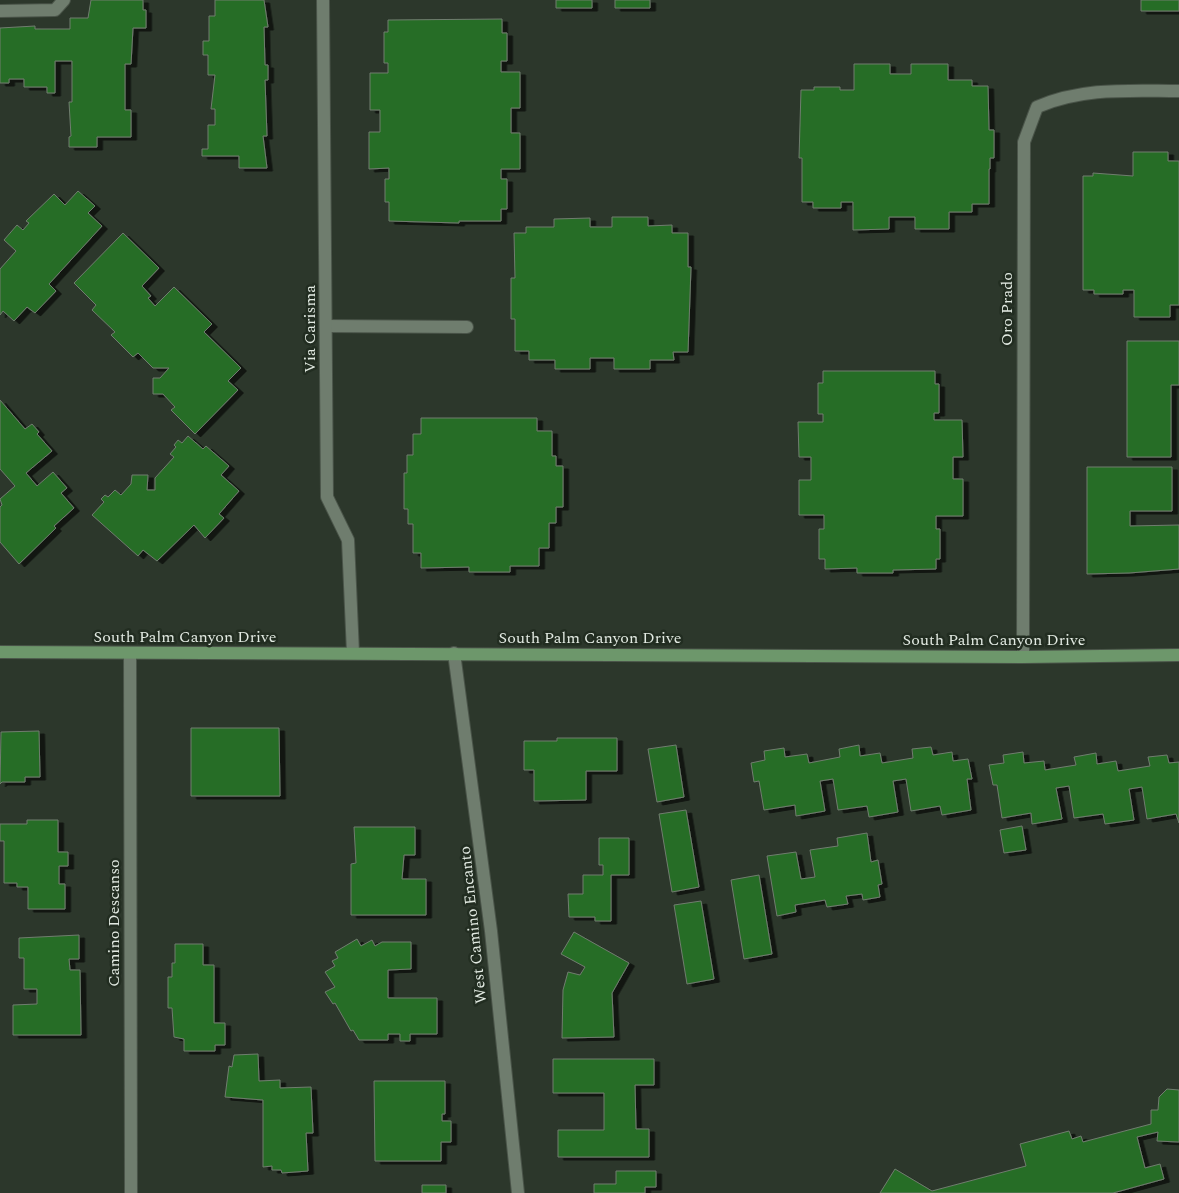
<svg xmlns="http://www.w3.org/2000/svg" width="1179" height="1193" viewBox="0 0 1179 1193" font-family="Spectral,serif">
<defs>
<filter id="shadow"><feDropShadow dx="5.5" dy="3" stdDeviation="0" flood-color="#0009"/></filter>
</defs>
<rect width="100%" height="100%" fill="#2c372b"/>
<!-- building -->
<path fill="#276d26" stroke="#707d6f" filter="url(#shadow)" d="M 91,0 L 143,0 L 143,10 L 146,10 L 146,28 L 133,28 L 131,64 L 125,64 L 125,110 L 131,110 L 131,137 L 97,137 L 97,147 L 69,147 L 69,137 L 71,136 L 69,102 L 72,102 L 72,61 L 55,61 L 55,93 L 47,93 L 47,87 L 24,87 L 24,79 L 9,79 L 9,83 L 0,83 L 0,28 L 35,26 L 35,29 L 70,29 L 70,18 L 88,18 Z
M 215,0 L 264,0 L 268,27 L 264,27 L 265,65 L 268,65 L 268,80 L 265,80 L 267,136 L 263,136 L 267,168 L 239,168 L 239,156 L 202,156 L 202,149 L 208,149 L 208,125 L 215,125 L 215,109 L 211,109 L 215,75 L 208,75 L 208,55 L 203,55 L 203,41 L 209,41 L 209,16 L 215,16 Z
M 556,0 L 592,0 L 592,8 L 556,8 Z
M 615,0 L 650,0 L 650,8 L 615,8 Z
M 1141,0 L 1179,0 L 1179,11 L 1141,11 Z
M 502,19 L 502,33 L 507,33 L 507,61 L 501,61 L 501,72 L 520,72 L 520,108 L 511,108 L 511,133 L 520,133 L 520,169 L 501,169 L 501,179 L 507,179 L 507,209 L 501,209 L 501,221 L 459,221 L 459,223 L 389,221 L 389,202 L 385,202 L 385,179 L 389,179 L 389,168 L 369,169 L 369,132 L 380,132 L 380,110 L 370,110 L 370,73 L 388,73 L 388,63 L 384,63 L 384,32 L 388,32 L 388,20 Z
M 854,64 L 890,64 L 890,74 L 911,74 L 911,64 L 948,64 L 948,80 L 972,80 L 972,86 L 988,86 L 989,130 L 994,130 L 994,158 L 990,158 L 990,169 L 989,169 L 989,204 L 972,204 L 972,212 L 949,212 L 949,229 L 915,229 L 915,217 L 889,217 L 889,229 L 853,230 L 853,202 L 841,202 L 841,208 L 813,208 L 813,202 L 802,202 L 802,158 L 799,158 L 801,90 L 814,90 L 814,87 L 840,87 L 840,90 L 854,90 Z
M 1133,152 L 1168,152 L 1168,161 L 1179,161 L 1179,305 L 1170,305 L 1170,317 L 1134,317 L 1134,290 L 1123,290 L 1123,294 L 1094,294 L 1094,290 L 1083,290 L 1083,176 L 1093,176 L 1093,173 L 1133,176 Z
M 78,191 L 95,206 L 88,213 L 102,226 L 49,284 L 56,291 L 35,313 L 27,307 L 14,321 L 3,311 L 0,315 L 0,269 L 16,251 L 4,240 L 17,225 L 23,230 L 29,223 L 26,221 L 54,194 L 65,205 Z
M 612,217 L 648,217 L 648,226 L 672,225 L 672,233 L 688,233 L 688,267 L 691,267 L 688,352 L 673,352 L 674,360 L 650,360 L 650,369 L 614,369 L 614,358 L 590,358 L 590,369 L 555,369 L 555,360 L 529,360 L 529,351 L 515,351 L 515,319 L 511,319 L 511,278 L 515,278 L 514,233 L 526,233 L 526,227 L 554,227 L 554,219 L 590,218 L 590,227 L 612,227 Z
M 123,233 L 159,268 L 142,286 L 151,296 L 148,298 L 155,306 L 174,287 L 212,324 L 204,332 L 241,368 L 228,381 L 238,390 L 195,434 L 171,410 L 175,407 L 163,394 L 153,394 L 153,378 L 160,378 L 169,368 L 153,368 L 138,353 L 133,357 L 111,335 L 115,332 L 92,310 L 96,305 L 74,283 Z
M 1127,341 L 1179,341 L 1179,385 L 1171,385 L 1171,457 L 1127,457 Z
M 823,371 L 935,371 L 935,384 L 939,384 L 939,413 L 934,413 L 934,420 L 962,420 L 963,457 L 953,457 L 953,479 L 963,479 L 963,516 L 936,516 L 936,529 L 940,529 L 940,559 L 936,559 L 936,569 L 893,570 L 893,573 L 857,573 L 857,568 L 825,569 L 825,559 L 819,559 L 819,529 L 824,529 L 824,515 L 799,515 L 799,480 L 811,480 L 811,457 L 799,457 L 798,422 L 823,422 L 823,414 L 818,414 L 818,383 L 823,383 Z
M 0,400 L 25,429 L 32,424 L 39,432 L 37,434 L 52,451 L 26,473 L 37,486 L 53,472 L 67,488 L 61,493 L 74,508 L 54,526 L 56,528 L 19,564 L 0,542 L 0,507 L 2,505 L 0,499 L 15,486 L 0,469 Z
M 421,418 L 537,418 L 537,431 L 552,431 L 552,456 L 556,456 L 556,466 L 563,466 L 563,507 L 556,507 L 556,523 L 549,523 L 549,548 L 539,548 L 539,566 L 510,566 L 510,572 L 469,572 L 469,567 L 421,568 L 421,553 L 413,553 L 413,524 L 408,524 L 408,509 L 404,509 L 404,473 L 407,473 L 407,455 L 413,455 L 413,434 L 421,434 Z
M 188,436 L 203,449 L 206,446 L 229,466 L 221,475 L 239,491 L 219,514 L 224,518 L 205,538 L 194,525 L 157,561 L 143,550 L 138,556 L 92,515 L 104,502 L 101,499 L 105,495 L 108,497 L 115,490 L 121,495 L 131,484 L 132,475 L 148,475 L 147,490 L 155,490 L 155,478 L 174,457 L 170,454 L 176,447 L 174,445 L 178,440 L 182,443 Z
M 1087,467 L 1172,467 L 1172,511 L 1130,511 L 1130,526 L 1179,525 L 1179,569 L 1129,573 L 1087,574 Z
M 191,728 L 279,728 L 280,796 L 191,796 Z
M 39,731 L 40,777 L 25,777 L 25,782 L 2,782 L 0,784 L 1,732 Z
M 557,738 L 617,738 L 617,771 L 586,771 L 586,800 L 534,801 L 534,770 L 524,770 L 524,741 L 557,741 Z
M 676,745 L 684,797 L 657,802 L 648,749 Z
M 859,745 L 860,756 L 880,753 L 882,763 L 913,758 L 912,749 L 931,747 L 933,755 L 952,752 L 953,761 L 968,759 L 972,779 L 967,779 L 971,810 L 942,815 L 940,806 L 911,811 L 906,779 L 893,781 L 898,812 L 869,817 L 867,806 L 838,810 L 833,779 L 820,781 L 825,811 L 796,816 L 795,805 L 764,810 L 759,781 L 754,782 L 751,763 L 765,760 L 764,751 L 784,748 L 785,757 L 807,754 L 809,763 L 840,757 L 839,749 Z
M 1023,752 L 1024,763 L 1044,761 L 1045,770 L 1076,765 L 1074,757 L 1096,753 L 1097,764 L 1116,761 L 1118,771 L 1150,766 L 1148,757 L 1167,755 L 1169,763 L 1179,762 L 1179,823 L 1176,814 L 1147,819 L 1142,787 L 1129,789 L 1134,820 L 1105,824 L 1103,814 L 1074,818 L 1069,786 L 1056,788 L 1062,819 L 1032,824 L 1031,813 L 1002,818 L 997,785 L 993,785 L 989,765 L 1004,763 L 1003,755 Z
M 686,810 L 699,887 L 672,892 L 659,814 Z
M 27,820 L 58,820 L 58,852 L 68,852 L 68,866 L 59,866 L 59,884 L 65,884 L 65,909 L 28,909 L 28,887 L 17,887 L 17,883 L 4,883 L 4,841 L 0,841 L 0,824 L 27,824 Z
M 1022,826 L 1026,850 L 1004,853 L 1000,830 Z
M 354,827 L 415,827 L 415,855 L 404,855 L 402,879 L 426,879 L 426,915 L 351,915 L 351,864 L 356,863 Z
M 867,833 L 871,862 L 878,860 L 882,884 L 878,885 L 880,897 L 863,900 L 862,894 L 846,896 L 848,904 L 827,907 L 825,900 L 795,905 L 796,912 L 777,916 L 767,856 L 796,852 L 801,879 L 815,877 L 810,850 L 838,846 L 837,838 Z
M 599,838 L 629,838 L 629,875 L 611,875 L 611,921 L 595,921 L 595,917 L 569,917 L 568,894 L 583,894 L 583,875 L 603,875 L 603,865 L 599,865 Z
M 759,875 L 772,954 L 744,959 L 731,880 Z
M 701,901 L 714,979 L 687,984 L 674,905 Z
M 574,932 L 629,963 L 612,993 L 614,1037 L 562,1038 L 563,990 L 568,972 L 580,975 L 585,967 L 561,954 Z
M 79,935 L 79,959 L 69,959 L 70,970 L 80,970 L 81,1035 L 13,1035 L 13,1005 L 37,1004 L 37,989 L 24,989 L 24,958 L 19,958 L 19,938 Z
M 357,939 L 361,946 L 372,940 L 375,946 L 382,942 L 411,942 L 411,969 L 388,970 L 388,998 L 437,998 L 437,1034 L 410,1034 L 410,1041 L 400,1041 L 400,1034 L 388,1034 L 388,1040 L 359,1040 L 353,1030 L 351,1031 L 335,1003 L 333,1004 L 325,992 L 335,987 L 325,972 L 335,966 L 332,961 L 338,958 L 335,952 Z
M 175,944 L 203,944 L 203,965 L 214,965 L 214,1023 L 225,1023 L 225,1045 L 215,1045 L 215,1051 L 184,1051 L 184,1039 L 174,1037 L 172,1008 L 168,1008 L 168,977 L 172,977 L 172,963 L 175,963 Z
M 258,1054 L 259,1081 L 280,1080 L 280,1088 L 311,1087 L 313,1133 L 306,1133 L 308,1171 L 282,1173 L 281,1170 L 272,1170 L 272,1166 L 263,1167 L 263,1100 L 225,1097 L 229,1066 L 232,1067 L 234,1055 Z
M 553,1059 L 654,1059 L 654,1085 L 635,1085 L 636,1129 L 649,1129 L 649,1157 L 558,1157 L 558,1130 L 604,1130 L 604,1093 L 553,1093 Z
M 374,1081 L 445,1081 L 445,1114 L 442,1114 L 442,1121 L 451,1121 L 451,1142 L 441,1142 L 441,1161 L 375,1161 Z
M 1167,1089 L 1179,1090 L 1179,1142 L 1157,1141 L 1158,1132 L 1137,1137 L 1145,1168 L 1160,1164 L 1164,1179 L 1113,1193 L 880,1193 L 895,1169 L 932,1191 L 1026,1166 L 1020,1144 L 1069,1131 L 1072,1139 L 1081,1136 L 1083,1142 L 1151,1124 L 1151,1110 L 1158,1110 L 1159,1097 Z
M 616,1171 L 656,1171 L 656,1187 L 645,1187 L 645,1193 L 594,1193 L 594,1184 L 616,1184 Z
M 422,1185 L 446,1185 L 446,1193 L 422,1193 Z"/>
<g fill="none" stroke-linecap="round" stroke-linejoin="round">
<!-- lane casing -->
<g stroke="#4a5449" stroke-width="14">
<path id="lane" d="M 0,11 L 55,10 L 64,0
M 326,326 L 467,327"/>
</g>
<!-- street casing -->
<g stroke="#4a5449" stroke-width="14">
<path id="street" d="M 323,0 L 327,497 L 348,540 L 353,653
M 130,653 L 131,1193
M 454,653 L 491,931 L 518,1193
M 1023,657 L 1024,142 L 1037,107 C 1083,87 1130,91 1179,91"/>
</g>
<!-- secondary casing -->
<g stroke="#4a5449" stroke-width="14">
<path id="secondary" d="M 0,652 L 1023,657 L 1179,655"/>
</g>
<!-- lane -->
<use href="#lane" stroke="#6f7d6e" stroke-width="12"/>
<!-- street -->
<use href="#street" stroke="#6f7d6e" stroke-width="12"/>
<!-- secondary -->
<use href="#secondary" stroke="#6d976b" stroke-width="12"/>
</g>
<g text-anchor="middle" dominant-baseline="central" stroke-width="5" stroke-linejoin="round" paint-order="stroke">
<!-- street labels -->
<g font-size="16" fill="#e2eae2" stroke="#222d21">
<text transform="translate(1007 309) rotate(-90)">Oro Prado</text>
<text transform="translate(310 329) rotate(-90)">Via Carisma</text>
<text x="185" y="637">South Palm Canyon Drive</text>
<text x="590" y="638">South Palm Canyon Drive</text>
<text x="994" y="640">South Palm Canyon Drive</text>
<text transform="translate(114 923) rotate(-90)">Camino Descanso</text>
<text transform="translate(473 925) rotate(-96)">West Camino Encanto</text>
</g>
</g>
</svg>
